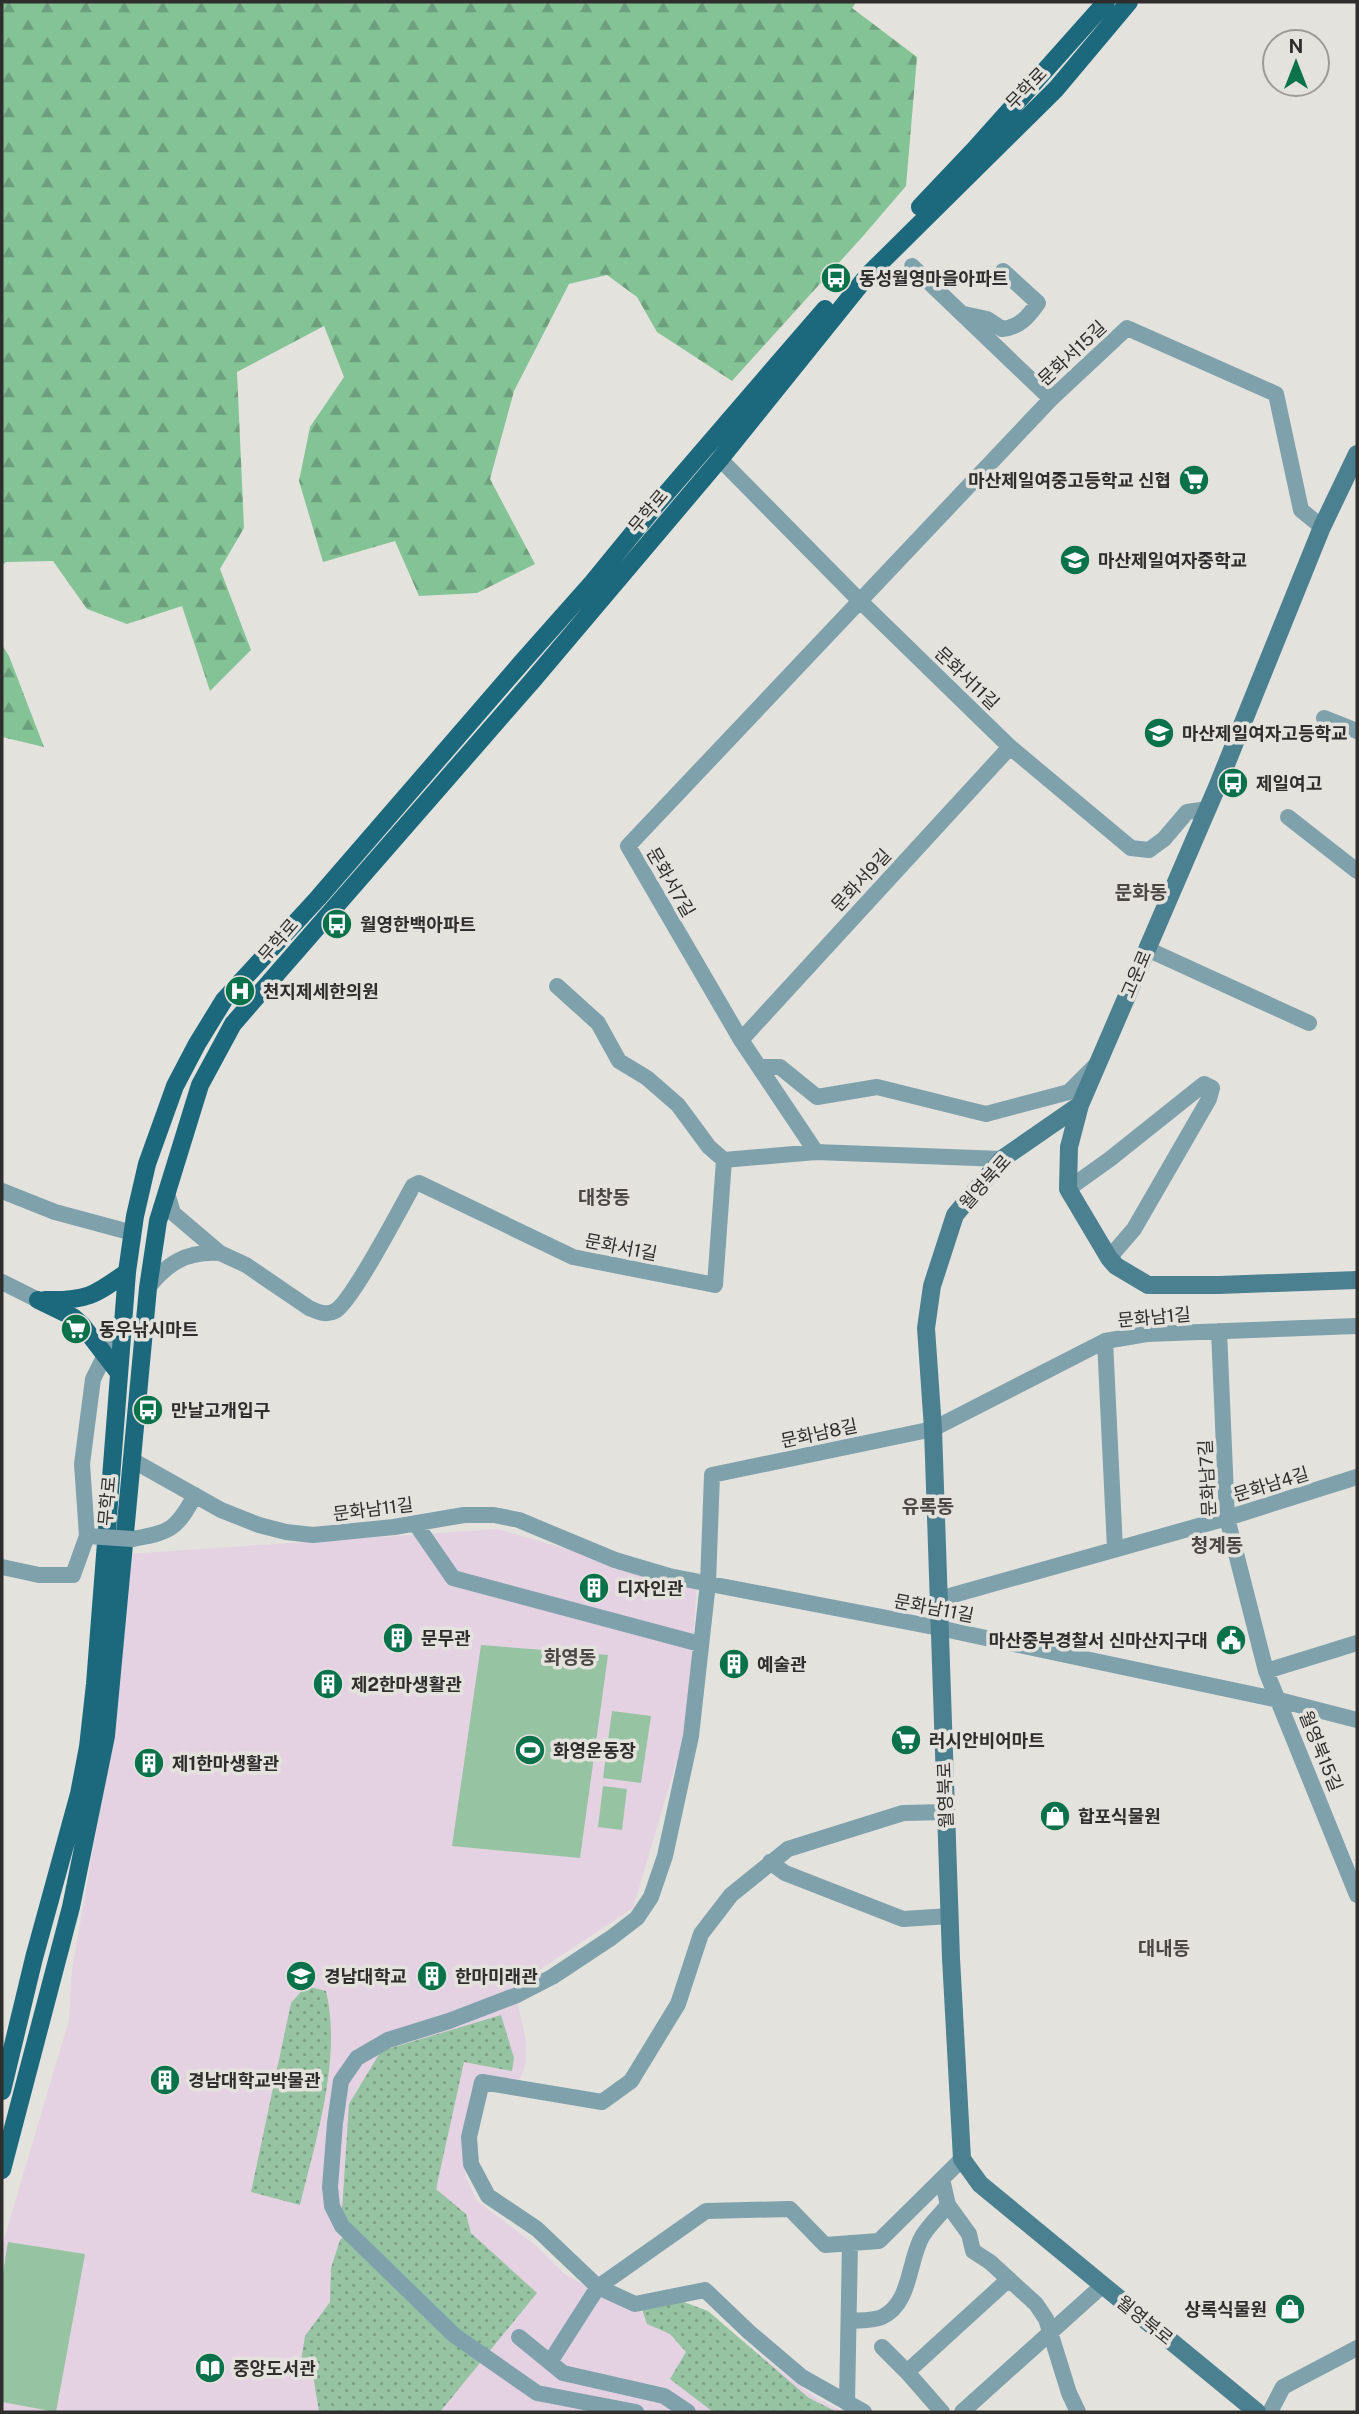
<svg xmlns="http://www.w3.org/2000/svg" width="1359" height="2414" viewBox="0 0 1359 2414" font-family="'Public Sans','Noto Sans KR',sans-serif">
<defs>
<pattern id="forest-firs" width="22" height="20" patternUnits="userSpaceOnUse" patternTransform="scale(1.75)"><rect width="22" height="20" fill="#84c396"/><path d="M5 1l3.5 6h-7zM16 11l3.5 6h-7z" fill="#6c9f7b"/></pattern>
<pattern id="park-dots" width="8" height="8" patternUnits="userSpaceOnUse" patternTransform="scale(1.75)"><rect width="8" height="8" fill="#96c3a2"/><path d="M2 2h.1M6 6h.1" fill="none" stroke="#7b9f84" stroke-width="1.8" stroke-linecap="round"/></pattern>
</defs>
<rect width="100%" height="100%" fill="#e4e2dd"/>
<!-- education -->
<path fill="#e4d2e3" d="M 498,1529 L 697,1587 L 686,1730 L 633,1908 L 521,1982 L 518,2004 L 526,2041 L 526,2064 L 519,2081 L 477,2074 L 470,2093 L 464,2131 L 462,2151 L 466,2177 L 477,2201 L 534,2244 L 566,2275 L 634,2312 L 700,2309 L 815,2397 L 844,2412 L 2,2412 L 2,2246 L 69,2020 L 72,1970 L 110,1751 L 128,1554 Z"/>
<!-- grass -->
<path fill="#96c3a2" d="M 481,1645 L 608,1655 L 580,1858 L 452,1846 Z
M 612,1711 L 651,1716 L 641,1783 L 603,1778 Z
M 603,1786 L 627,1789 L 622,1830 L 598,1827 Z
M 8,2242 L 85,2254 L 56,2412 L 2,2402 L 2,2279 Z"/>
<!-- forest -->
<path fill="url(#forest-firs)" d="M 2,2 L 856,2 L 852,8 L 917,57 L 906,186 L 864,235 L 732,381 L 657,332 L 637,297 L 607,275 L 569,284 L 514,391 L 490,479 L 535,564 L 477,593 L 419,596 L 395,541 L 323,562 L 299,481 L 310,427 L 344,377 L 324,326 L 237,372 L 244,528 L 220,569 L 251,650 L 210,691 L 182,606 L 127,624 L 87,609 L 53,561 L 6,562 L 2,566 Z
M 2,645 L 9,656 L 44,747 L 2,737 Z"/>
<!-- park -->
<path fill="url(#park-dots)" d="M 306,1986 L 326,1991 C 342,2058 316,2139 300,2205 L 251,2192 L 291,2003 Z
M 501,2015 L 514,2058 L 512,2071 L 464,2062 L 436,2189 L 466,2214 L 471,2233 L 537,2293 L 440,2412 L 319,2412 L 314,2381 L 301,2361 L 305,2336 L 330,2302 L 331,2268 L 340,2240 L 352,2228 L 342,2210 L 349,2104 L 381,2051 Z
M 681,2301 L 708,2311 L 809,2398 L 837,2412 L 713,2412 L 670,2379 L 686,2352 L 670,2334 L 647,2324 L 642,2309 Z"/>
<g fill="none" stroke-linecap="round" stroke-linejoin="round">
<!-- street -->
<path stroke="#7ea1ac" stroke-width="16" d="M 912,266 L 1051,399
M 964,314 L 987,319 L 1002,329 C 1020,327 1028,317 1038,303 L 1003,271
M 720,459 L 860,601 L 1010,747 L 1131,848 L 1149,850 L 1164,839 L 1187,812 L 1208,809
M 1324,718 L 1357,731
M 1288,817 L 1357,871
M 1147,949 L 1309,1023
M 557,986 L 598,1023 L 619,1061 L 647,1078 L 678,1105 L 709,1147 L 724,1160
M 741,1040 L 1010,747
M 761,1067 L 780,1067 L 817,1097 L 877,1087 L 986,1114 L 1069,1092 L 1096,1065
M 816,1152 L 741,1040 L 628,846 L 1051,399 L 1127,328 L 1276,394 L 1301,510 L 1322,527
M 724,1160 L 816,1152 L 1002,1159
M 1068,1189 L 1110,1159 L 1204,1084 L 1212,1088 L 1209,1099 L 1134,1229 L 1109,1258
M 2,1191 L 55,1212 L 133,1233
M 167,1193 L 173,1213 L 220,1253 L 246,1265 L 309,1308 C 318,1312 326,1316 335,1311 C 352,1302 401,1207 413,1186 L 419,1183 L 573,1257 L 715,1285 L 724,1160
M 2,1282 L 38,1300
M 148,1288 C 167,1263 187,1251 220,1253
M 1219,1331 L 1227,1518 L 1266,1671 L 1357,1895
M 1105,1341 L 1115,1549
M 132,1460 L 221,1510 L 259,1525 L 286,1532 L 313,1535 L 394,1527 L 464,1515 L 494,1515 L 519,1520 L 615,1560 L 669,1576 L 939,1628 L 1279,1700 L 1357,1720
M 415,1523 L 453,1578 L 700,1644
M 132,1539 C 170,1533 177,1529 195,1495
M 2,1567 L 39,1575 L 73,1575 L 87,1536 L 82,1464 L 93,1379 L 122,1321
M 939,1599 L 1227,1518 L 1357,1477
M 1266,1671 L 1357,1643
M 770,1862 L 785,1873 L 903,1919 L 950,1916
M 942,2179 L 948,2205 L 969,2234 L 973,2251 L 990,2262 L 1036,2304 L 1046,2319 L 1069,2393 L 1078,2412
M 849,2321 C 859,2320 873,2321 882,2317 C 912,2303 908,2259 923,2235 C 930,2224 940,2215 948,2205
M 519,2337 L 563,2373 L 664,2396 L 688,2412
M 882,2347 L 907,2372
M 550,2362 L 598,2287 L 706,2211 L 790,2209 L 825,2245 L 879,2241 L 962,2159
M 847,2403 L 850,2243
M 636,2412 L 537,2393 L 454,2335 L 342,2226 L 332,2206 L 330,2187 L 335,2123 L 341,2081 L 357,2058 L 388,2040 L 449,2021 L 517,1995 L 552,1977 L 611,1938 L 637,1918 L 651,1897 L 665,1856 L 691,1736 L 708,1583 L 712,1475 L 933,1429 L 1105,1341 L 1147,1334 L 1357,1326
M 864,2412 L 802,2377 L 749,2332 L 705,2290 L 635,2304 L 598,2287 L 537,2229 L 488,2196 L 471,2164 L 469,2137 L 482,2082 L 602,2102 L 631,2081 L 678,2004 L 701,1934 L 731,1895 L 788,1849 L 903,1813 L 946,1812
M 942,2412 L 907,2372 L 1009,2279
M 962,2412 L 1103,2285
M 1270,2412 L 1283,2387 L 1357,2348"/>
<!-- secondary -->
<path stroke="#4b8091" stroke-width="18" d="M 1357,454 L 1322,527 L 1217,787 L 1080,1105 L 1069,1147 L 1068,1189 L 1109,1258 L 1116,1266 L 1148,1285 L 1219,1285 L 1357,1280
M 1080,1105 L 1002,1159 L 955,1215 L 932,1286 L 926,1328 L 933,1429 L 951,1958 L 962,2159 L 980,2184 L 1257,2412"/>
<!-- primary -->
<path stroke="#1c697d" stroke-width="18" d="M 920,207 L 974,150 L 1106,2
M 38,1300 L 73,1317 L 82,1325 L 119,1373
M 45,1300 C 86,1301 94,1296 127,1272
M 2,2091 L 34,1958 L 79,1794 L 88,1747 L 95,1684 L 127,1272 L 135,1216 L 147,1164 L 175,1086 L 197,1044 L 224,1000 L 318,898 L 523,661 L 593,582 L 651,511 L 825,309
M 2,2170 L 71,1907 L 106,1736 L 148,1288 L 158,1221 L 200,1085 L 233,1024 L 533,680 L 720,459 L 868,275 L 1056,89 L 1129,2"/>
<!-- street-bridge -->
<path stroke="#7ea1ac" stroke-width="16" d="M 87,1536 L 132,1539"/>
</g>
<!-- icons -->
<defs>
<g id="bus-disc" transform="scale(1.575)"><circle r="9.5" fill="#09724a" stroke="#e4e2dd"/><path d="M-5-6H5V4H4V6H2V4H-2V6H-4V4H-5ZM-3.5-4V0h7V-4ZM-3.5 1.2v1.5H-2V1.2ZM2 1.2v1.5H3.5V1.2Z" fill="#fff"/></g>
<g id="supermarket-disc" transform="scale(1.575)"><circle r="9.5" fill="#09724a" stroke="#e4e2dd"/><path d="M-6-5.5h2.5l.6 2H6L4.5 2H-2.5L-4.4-4H-6ZM-1.5 3.2a1.3 1.3 0 1 0 .1 0ZM3 3.2a1.3 1.3 0 1 0 .1 0Z" fill="#fff"/></g>
<g id="school-disc" transform="scale(1.575)"><circle r="9.5" fill="#09724a" stroke="#e4e2dd"/><path d="M0-5L7-2L0 1L-7-2ZM-4 1L0 2.5L4 1V4Q0 6-4 4Z" fill="#fff"/></g>
<g id="hospital-disc" transform="scale(1.575)"><circle r="9.5" fill="#09724a" stroke="#e4e2dd"/><path d="M-5-5h3v3.5h4V-5h3V5h-3V1.5h-4V5h-3Z" fill="#fff"/></g>
<g id="building-disc" transform="scale(1.575)"><circle r="9.5" fill="#09724a" stroke="#e4e2dd"/><path d="M-4-6H4V6H1V3H-1V6H-4ZM-2.5-4.3h1.7v1.8h-1.7ZM.8-4.3h1.7v1.8H.8ZM-2.5-1h1.7V.8h-1.7ZM.8-1h1.7V.8H.8Z" fill="#fff"/></g>
<g id="civic-disc" transform="scale(1.575)"><circle r="9.5" fill="#09724a" stroke="#e4e2dd"/><path d="M-.6-6.5H3V-4.5H.6V-3L4-1V1h2V6H-6V1h2V-1L-.6-3ZM-1.2 2.5V6h2.4V2.5Z" fill="#fff"/></g>
<g id="stadium-disc" transform="scale(1.575)"><circle r="9.5" fill="#09724a" stroke="#e4e2dd"/><path d="M0-5a6.5 5 0 1 0 0 10a6.5 5 0 1 0 0-10ZM-3.5-1.8h7v3.6h-7Z" fill="#fff"/></g>
<g id="shop-disc" transform="scale(1.575)"><circle r="9.5" fill="#09724a" stroke="#e4e2dd"/><path d="M-5-2.5h2.3a2.7 3.5 0 0 1 5.4 0H5L5.5 6h-11ZM-1.5-2.5h3a1.5 2.3 0 0 0-3 0Z" fill="#fff"/></g>
<g id="university-disc" transform="scale(1.575)"><circle r="9.5" fill="#09724a" stroke="#e4e2dd"/><path d="M0-5L7-2L0 1L-7-2ZM-4 1L0 2.5L4 1V4Q0 6-4 4Z" fill="#fff"/></g>
<g id="library-disc" transform="scale(1.575)"><circle r="9.5" fill="#09724a" stroke="#e4e2dd"/><path d="M-6-4Q-3-5.5-.7-3.5V5Q-3 3-6 4ZM6-4Q3-5.5 .7-3.5V5Q3 3 6 4Z" fill="#fff"/></g>
</defs>
<g fill-rule="evenodd">
<use href="#bus-disc" x="836" y="278"/>
<use href="#supermarket-disc" x="1194" y="480"/>
<use href="#school-disc" x="1075" y="560"/>
<use href="#school-disc" x="1159" y="733"/>
<use href="#bus-disc" x="1233" y="783"/>
<use href="#bus-disc" x="337" y="924"/>
<use href="#hospital-disc" x="240" y="991"/>
<use href="#supermarket-disc" x="76" y="1329"/>
<use href="#bus-disc" x="148" y="1410"/>
<use href="#building-disc" x="594" y="1588"/>
<use href="#building-disc" x="398" y="1638"/>
<use href="#civic-disc" x="1231" y="1640"/>
<use href="#building-disc" x="734" y="1664"/>
<use href="#building-disc" x="328" y="1684"/>
<use href="#supermarket-disc" x="906" y="1740"/>
<use href="#stadium-disc" x="530" y="1750"/>
<use href="#building-disc" x="149" y="1763"/>
<use href="#shop-disc" x="1055" y="1816"/>
<use href="#university-disc" x="301" y="1976"/>
<use href="#building-disc" x="432" y="1976"/>
<use href="#building-disc" x="165" y="2080"/>
<use href="#shop-disc" x="1290" y="2309"/>
<use href="#library-disc" x="210" y="2368"/>
</g>
<g text-anchor="middle" dominant-baseline="central" stroke-width="7" stroke-linejoin="round" paint-order="stroke">
<!-- street labels -->
<g font-size="18" fill="#2f2e2c" stroke="#e4e2dd">
<text transform="translate(1026 88) rotate(-46)">무학로</text>
<text transform="translate(1072 353) rotate(-43)">문화서15길</text>
<text transform="translate(648 511) rotate(-50)">무학로</text>
<text transform="translate(967 678) rotate(44)">문화서11길</text>
<text transform="translate(861 880) rotate(-47)">문화서9길</text>
<text transform="translate(671 882) rotate(60)">문화서7길</text>
<text transform="translate(278 940) rotate(-49)">무학로</text>
<text transform="translate(1136 974) rotate(-67)">고운로</text>
<text transform="translate(985 1182) rotate(-48)">월영북로</text>
<text transform="translate(621 1247) rotate(11)">문화서1길</text>
<text transform="translate(1154 1317) rotate(-5)">문화남1길</text>
<text transform="translate(819 1433) rotate(-12)">문화남8길</text>
<text transform="translate(1207 1478) rotate(-93)">문화남7길</text>
<text transform="translate(1271 1484) rotate(-17)">문화남4길</text>
<text transform="translate(107 1501) rotate(-85)">무학로</text>
<text transform="translate(373 1509) rotate(-7)">문화남11길</text>
<text transform="translate(934 1608) rotate(11)">문화남11길</text>
<text transform="translate(1321 1751) rotate(68)">월영북15길</text>
<text transform="translate(945 1795) rotate(-92)">월영북로</text>
<text transform="translate(1145 2320) rotate(39)">월영북로</text>
</g>
<!-- poi labels -->
<g font-size="18" font-weight="bold" fill="#2f2e2c" stroke="#e4e2dd" text-anchor="start">
<text x="859" y="278">동성월영마을아파트</text>
<text x="1171" y="480" text-anchor="end">마산제일여중고등학교 신협</text>
<text x="1098" y="560">마산제일여자중학교</text>
<text x="1182" y="733">마산제일여자고등학교</text>
<text x="1256" y="783">제일여고</text>
<text x="360" y="924">월영한백아파트</text>
<text x="263" y="991">천지제세한의원</text>
<text x="99" y="1329">동우낚시마트</text>
<text x="171" y="1410">만날고개입구</text>
<text x="617" y="1588">디자인관</text>
<text x="421" y="1638">문무관</text>
<text x="1208" y="1640" text-anchor="end">마산중부경찰서 신마산지구대</text>
<text x="757" y="1664">예술관</text>
<text x="351" y="1684">제2한마생활관</text>
<text x="929" y="1740">러시안비어마트</text>
<text x="553" y="1750">화영운동장</text>
<text x="172" y="1763">제1한마생활관</text>
<text x="1078" y="1816">합포식물원</text>
<text x="324" y="1976">경남대학교</text>
<text x="455" y="1976">한마미래관</text>
<text x="188" y="2080">경남대학교박물관</text>
<text x="1267" y="2309" text-anchor="end">상록식물원</text>
<text x="233" y="2368">중앙도서관</text>
</g>
<!-- neighbourhood labels -->
<g font-size="19" font-weight="bold" fill="#4a4744" stroke="#e4e2dd">
<text x="1141" y="892">문화동</text>
<text x="604" y="1197">대창동</text>
<text x="928" y="1506">유록동</text>
<text x="1217" y="1545">청계동</text>
<text x="570" y="1657">화영동</text>
<text x="1164" y="1948">대내동</text>
</g>
</g>
<!-- border -->
<rect width="1359" height="2414" fill="none" stroke="#2f2e2c" stroke-width="7"/>
<!-- north arrow -->
<g transform="translate(1296 63)"><circle r="33" fill="#e4e2dd" stroke="#9c9a96" stroke-width="2"/>
<path d="M0-5L12 26L0 18L-12 26Z" fill="#09724a"/>
<text y="-10" font-size="19" font-weight="bold" text-anchor="middle" fill="#2f2e2c">N</text>
</g>
</svg>
